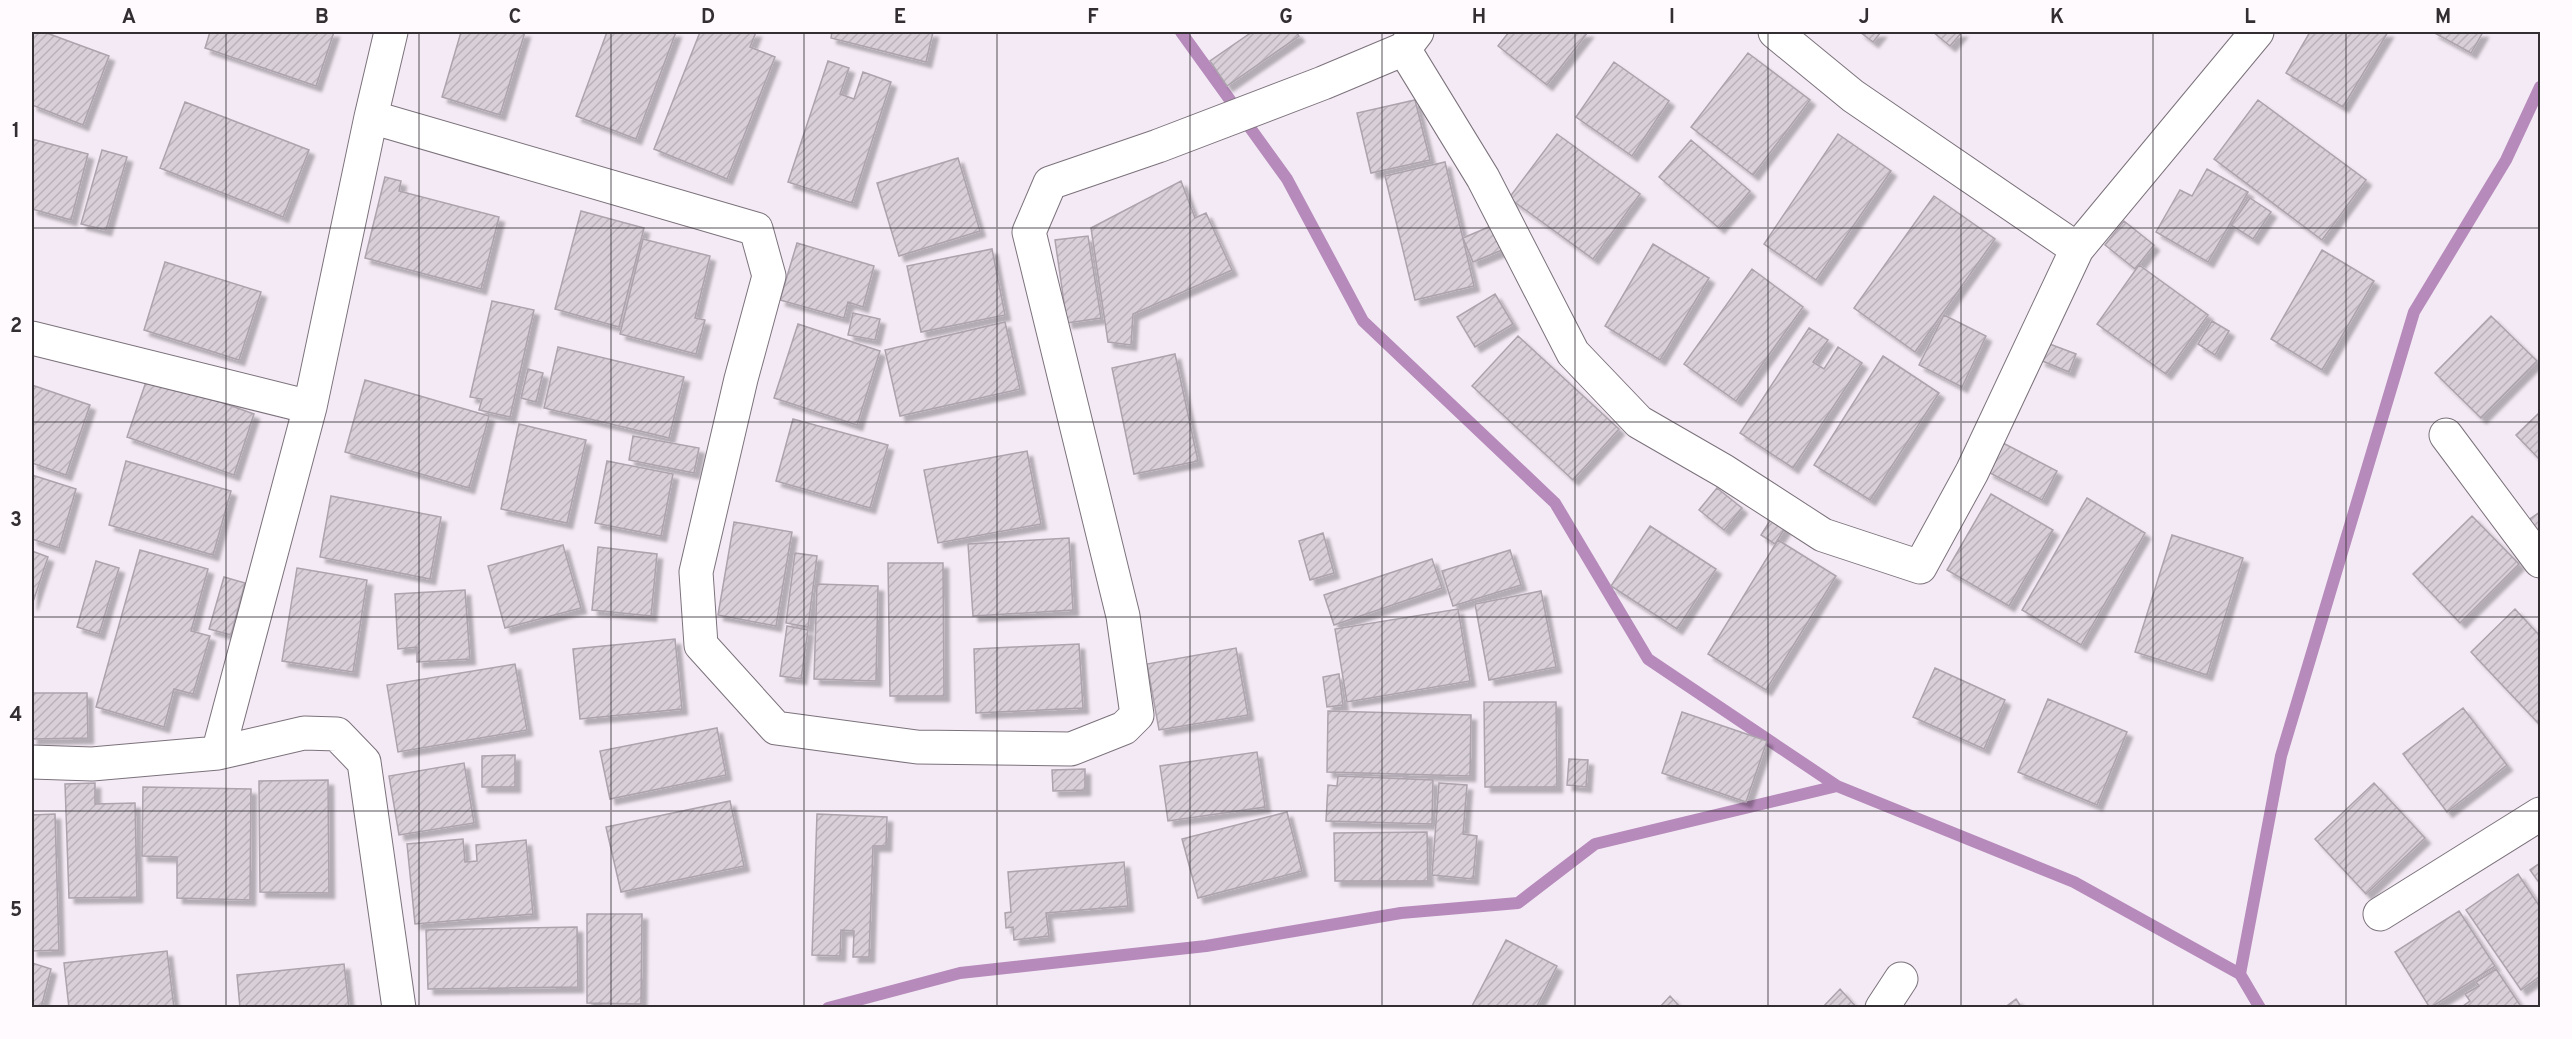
<svg xmlns="http://www.w3.org/2000/svg" width="2572" height="1039" viewBox="0 0 2572 1039" font-family="Overpass,sans-serif">
<defs>
<pattern id="building-hatch" width="6" height="6" patternUnits="userSpaceOnUse" patternTransform="scale(1.5)"><rect width="6" height="6" fill="#d8cfd9"/><path d="M-1 1l2-2M0 6l6-6M5 7l2-2" fill="none" stroke="#bab2bb"/></pattern>
<filter id="shadow"><feDropShadow dx="5.5" dy="5.5" stdDeviation="1.5" flood-color="#0004"/></filter>
</defs>
<rect width="100%" height="100%" fill="#f4eaf5"/>
<g fill="none" stroke-linecap="round" stroke-linejoin="round">
<!-- stream -->
<path stroke="#b68aba" stroke-width="12" d="M 1181,32 L 1287,179 L 1363,321 L 1555,503 L 1648,659 L 1837,786 L 2074,882 L 2240,974 L 2260,1008
M 2240,974 L 2281,756 L 2414,312 L 2506,160 L 2540,87
M 828,1008 L 960,973 L 1206,946 L 1401,913 L 1518,903 L 1595,844 L 1837,786"/>
</g>
<!-- building -->
<path fill="url(#building-hatch)" stroke="#aca3ad" stroke-width="1.5" filter="url(#shadow)" d="M 32,32 L 44,32 L 109,56 L 83,125 L 32,105 Z
M 210,32 L 334,32 L 316,86 L 205,48 Z
M 461,32 L 525,32 L 500,115 L 442,97 Z
M 607,32 L 676,32 L 636,139 L 576,116 Z
M 700,32 L 756,32 L 750,47 L 775,57 L 727,179 L 654,149 Z
M 832,32 L 933,32 L 926,62 L 831,38 Z
M 1252,32 L 1296,32 L 1299,36 L 1227,86 L 1210,61 Z
M 1509,32 L 1588,32 L 1547,85 L 1498,46 Z
M 1860,32 L 1881,32 L 1873,42 Z
M 1933,32 L 1962,32 L 1950,46 Z
M 2310,32 L 2388,32 L 2343,107 L 2286,73 Z
M 2433,32 L 2483,32 L 2471,53 Z
M 1748,53 L 1810,100 L 1753,175 L 1691,127 Z
M 828,61 L 849,68 L 840,94 L 854,99 L 863,72 L 891,82 L 852,203 L 788,182 Z
M 1614,62 L 1669,101 L 1632,156 L 1576,117 Z
M 1415,100 L 1430,160 L 1371,173 L 1357,113 Z
M 2258,100 L 2366,180 L 2322,240 L 2214,159 Z
M 185,102 L 309,150 L 283,217 L 160,168 Z
M 1557,134 L 1640,194 L 1593,259 L 1509,198 Z
M 1838,134 L 1891,171 L 1816,280 L 1764,244 Z
M 32,139 L 88,154 L 71,220 L 32,209 Z
M 1691,140 L 1750,191 L 1719,228 L 1659,177 Z
M 102,150 L 127,157 L 106,230 L 81,224 Z
M 958,158 L 980,231 L 899,256 L 877,183 Z
M 1445,162 L 1474,286 L 1415,300 L 1385,176 Z
M 2207,169 L 2248,192 L 2208,262 L 2156,232 L 2180,190 L 2192,196 Z
M 385,177 L 401,181 L 399,191 L 499,217 L 481,289 L 365,258 Z
M 1181,181 L 1195,218 L 1206,213 L 1232,270 L 1133,314 L 1131,345 L 1108,342 L 1091,228 Z
M 1934,196 L 1995,239 L 1915,352 L 1854,308 Z
M 2250,198 L 2271,212 L 2253,239 L 2231,225 Z
M 581,211 L 644,228 L 619,327 L 555,309 Z
M 2124,221 L 2154,245 L 2135,269 L 2105,245 Z
M 1491,226 L 1502,250 L 1473,262 L 1463,238 Z
M 1088,236 L 1101,318 L 1067,323 L 1055,240 Z
M 643,239 L 710,256 L 695,318 L 705,320 L 696,354 L 620,334 Z
M 797,243 L 874,266 L 863,307 L 848,302 L 844,318 L 780,300 Z
M 1653,244 L 1709,278 L 1660,360 L 1605,326 Z
M 992,249 L 1005,315 L 921,332 L 907,266 Z
M 2322,250 L 2374,281 L 2322,370 L 2271,339 Z
M 165,262 L 261,292 L 239,360 L 144,330 Z
M 2139,265 L 2208,315 L 2166,374 L 2097,324 Z
M 1752,269 L 1803,307 L 1736,401 L 1684,364 Z
M 1495,294 L 1513,324 L 1475,347 L 1457,317 Z
M 492,301 L 534,310 L 510,417 L 479,410 L 482,399 L 470,397 Z
M 853,313 L 880,319 L 875,340 L 848,335 Z
M 1944,315 L 1986,336 L 1962,387 L 1919,365 Z
M 2491,316 L 2537,361 L 2481,418 L 2435,373 Z
M 2212,321 L 2229,331 L 2215,355 L 2198,344 Z
M 1005,322 L 1020,389 L 900,416 L 885,350 Z
M 798,324 L 880,351 L 857,425 L 774,398 Z
M 1809,328 L 1828,340 L 1813,362 L 1824,369 L 1838,347 L 1862,363 L 1793,468 L 1740,433 Z
M 1518,336 L 1619,429 L 1573,480 L 1472,386 Z
M 2047,343 L 2076,354 L 2069,372 L 2040,360 Z
M 558,347 L 684,377 L 669,438 L 544,408 Z
M 1175,354 L 1198,461 L 1134,474 L 1112,368 Z
M 1883,356 L 1939,393 L 1870,500 L 1814,465 Z
M 528,369 L 543,373 L 536,402 L 521,398 Z
M 148,376 L 254,414 L 234,475 L 127,437 Z
M 365,380 L 489,416 L 469,488 L 345,452 Z
M 32,385 L 90,405 L 66,475 L 32,463 Z
M 2540,412 L 2540,460 L 2516,435 Z
M 793,419 L 888,445 L 870,508 L 776,481 Z
M 519,424 L 586,440 L 567,523 L 501,509 Z
M 633,436 L 699,448 L 694,473 L 629,460 Z
M 2003,443 L 2057,471 L 2042,500 L 1988,472 Z
M 1027,451 L 1041,524 L 938,543 L 924,470 Z
M 126,461 L 231,491 L 213,555 L 109,525 Z
M 607,461 L 673,474 L 661,536 L 595,523 Z
M 32,475 L 76,489 L 59,548 L 32,539 Z
M 1717,488 L 1742,508 L 1724,530 L 1699,510 Z
M 1991,494 L 2053,530 L 2009,606 L 1947,570 Z
M 331,496 L 441,517 L 430,579 L 320,557 Z
M 2087,498 L 2145,533 L 2081,645 L 2022,610 Z
M 2540,512 L 2540,540 L 2527,521 Z
M 1773,516 L 1787,525 L 1775,544 L 1761,535 Z
M 2472,516 L 2519,564 L 2460,623 L 2413,574 Z
M 734,522 L 792,532 L 776,626 L 718,615 Z
M 1650,526 L 1716,569 L 1677,629 L 1611,586 Z
M 1323,533 L 1334,573 L 1310,580 L 1299,541 Z
M 2172,535 L 2243,558 L 2207,675 L 2135,652 Z
M 1069,538 L 1073,610 L 973,616 L 968,544 Z
M 1778,540 L 1836,576 L 1766,690 L 1708,654 Z
M 563,545 L 581,608 L 505,628 L 488,566 Z
M 598,547 L 657,554 L 651,616 L 592,610 Z
M 140,550 L 208,569 L 191,631 L 210,636 L 193,694 L 174,689 L 164,727 L 96,707 Z
M 1510,550 L 1521,585 L 1453,606 L 1442,571 Z
M 32,551 L 48,557 L 32,605 Z
M 795,553 L 817,556 L 808,627 L 786,623 Z
M 1432,559 L 1442,588 L 1334,625 L 1324,595 Z
M 96,561 L 119,568 L 99,634 L 77,627 Z
M 888,563 L 943,563 L 944,696 L 890,696 Z
M 297,568 L 367,580 L 353,672 L 282,661 Z
M 224,577 L 245,583 L 231,635 L 209,629 Z
M 817,584 L 878,586 L 876,681 L 814,679 Z
M 465,590 L 470,659 L 417,662 L 417,647 L 398,649 L 395,594 Z
M 1541,591 L 1556,667 L 1489,680 L 1475,604 Z
M 1458,609 L 1470,681 L 1347,702 L 1335,629 Z
M 2515,609 L 2540,636 L 2540,725 L 2471,652 Z
M 787,626 L 808,630 L 801,679 L 780,676 Z
M 675,639 L 682,709 L 580,719 L 573,649 Z
M 1079,644 L 1083,708 L 976,713 L 974,649 Z
M 1236,648 L 1248,715 L 1159,730 L 1147,664 Z
M 515,664 L 527,730 L 398,752 L 387,685 Z
M 1935,668 L 2005,700 L 1984,749 L 1913,717 Z
M 1339,674 L 1343,705 L 1327,707 L 1323,677 Z
M 32,693 L 87,693 L 88,738 L 32,739 Z
M 2048,699 L 2127,732 L 2097,805 L 2018,772 Z
M 1484,702 L 1556,702 L 1557,787 L 1485,787 Z
M 2463,708 L 2507,765 L 2447,812 L 2403,754 Z
M 1328,711 L 1471,715 L 1470,776 L 1327,772 Z
M 1682,712 L 1767,741 L 1746,802 L 1662,773 Z
M 717,728 L 726,775 L 610,799 L 600,751 Z
M 1257,752 L 1265,807 L 1168,821 L 1160,766 Z
M 515,755 L 515,787 L 482,787 L 482,756 Z
M 1569,759 L 1588,760 L 1586,787 L 1567,785 Z
M 464,763 L 474,823 L 399,835 L 389,776 Z
M 1085,769 L 1085,790 L 1053,791 L 1052,770 Z
M 1338,776 L 1433,780 L 1432,824 L 1326,821 L 1328,785 L 1337,786 Z
M 328,780 L 329,893 L 260,892 L 259,781 Z
M 95,783 L 95,804 L 135,803 L 137,897 L 69,898 L 65,784 Z
M 1439,783 L 1467,785 L 1463,834 L 1477,836 L 1473,879 L 1432,875 Z
M 2374,783 L 2425,838 L 2366,894 L 2315,839 Z
M 143,787 L 251,789 L 250,900 L 177,898 L 177,857 L 142,856 Z
M 730,801 L 744,866 L 621,892 L 606,827 Z
M 1287,812 L 1302,871 L 1198,898 L 1182,839 Z
M 55,814 L 59,950 L 32,951 L 32,815 Z
M 817,814 L 887,817 L 886,846 L 873,846 L 869,957 L 853,957 L 854,931 L 841,930 L 840,956 L 812,955 Z
M 1427,832 L 1428,881 L 1335,881 L 1334,833 Z
M 463,839 L 465,862 L 477,861 L 476,845 L 526,840 L 533,914 L 415,924 L 407,844 Z
M 1124,862 L 1128,906 L 1046,913 L 1049,936 L 1014,940 L 1013,927 L 1006,928 L 1005,913 L 1011,912 L 1008,872 Z
M 2540,863 L 2540,884 L 2530,870 Z
M 2518,874 L 2540,907 L 2540,976 L 2521,990 L 2466,910 Z
M 2459,911 L 2495,966 L 2430,1008 L 2395,952 Z
M 587,914 L 642,914 L 641,1004 L 587,1003 Z
M 577,927 L 578,987 L 428,989 L 426,930 Z
M 1506,940 L 1557,966 L 1536,1008 L 1471,1008 Z
M 167,951 L 174,1008 L 69,1008 L 64,963 Z
M 32,963 L 51,969 L 41,1008 L 32,1008 Z
M 344,964 L 349,1008 L 240,1008 L 237,975 Z
M 2496,969 L 2522,1008 L 2460,1008 L 2470,1001 L 2465,994 L 2479,986 L 2476,982 Z
M 1840,989 L 1857,1008 L 1822,1008 Z
M 1670,996 L 1681,1008 L 1659,1008 Z
M 2016,999 L 2022,1008 L 2004,1008 Z"/>
<g fill="none" stroke-linecap="round" stroke-linejoin="round">
<!-- minor casing -->
<g stroke="#7b727b" stroke-width="35">
<path id="minor" d="M 1775,32 L 1853,96 L 2077,249
M 1404,49 L 1483,178 L 1573,353 L 1639,422 L 1724,471 L 1823,535 L 1920,567 L 1972,472 L 2077,249 L 2257,32
M 371,117 L 756,229 L 769,276 L 741,379 L 696,572 L 701,645 L 776,728 L 917,747 L 1071,749 L 1124,728 L 1137,715 L 1123,616 L 1029,232 L 1050,183 L 1158,146 L 1323,83 L 1404,49 L 1417,32
M 32,338 L 310,407
M 2446,435 L 2540,561
M 218,753 L 310,407 L 371,117 L 391,32
M 32,762 L 92,764 L 218,753 L 304,733 L 337,734 L 364,762 L 399,1008
M 2380,914 L 2540,814
M 1882,1008 L 1901,979"/>
</g>
<!-- minor -->
<use href="#minor" stroke="#fff" stroke-width="33"/>
</g>
<!-- grid -->
<path fill="none" stroke="#322e32" stroke-width="1.5" stroke-opacity="0.55" d="M 226,32 L 226,1008M 419,32 L 419,1008M 611,32 L 611,1008M 804,32 L 804,1008M 997,32 L 997,1008M 1190,32 L 1190,1008M 1382,32 L 1382,1008M 1575,32 L 1575,1008M 1768,32 L 1768,1008M 1961,32 L 1961,1008M 2153,32 L 2153,1008M 2346,32 L 2346,1008M 32,228 L 2540,228M 32,422 L 2540,422M 32,617 L 2540,617M 32,811 L 2540,811"/>
<!-- border -->
<rect width="2572" height="1039" fill="none" stroke="#fefafe" stroke-width="66"/>
<rect x="33" y="33" width="2506" height="973" fill="none" stroke="#322e32" stroke-width="2"/>
<g font-size="20" text-anchor="middle" font-weight="bold" fill="#322e32">
<text x="129" y="23">A</text>
<text x="322" y="23">B</text>
<text x="515" y="23">C</text>
<text x="708" y="23">D</text>
<text x="900" y="23">E</text>
<text x="1093" y="23">F</text>
<text x="1286" y="23">G</text>
<text x="1479" y="23">H</text>
<text x="1672" y="23">I</text>
<text x="1864" y="23">J</text>
<text x="2057" y="23">K</text>
<text x="2250" y="23">L</text>
<text x="2443" y="23">M</text>
<text x="16" y="137">1</text>
<text x="16" y="332">2</text>
<text x="16" y="526">3</text>
<text x="16" y="721">4</text>
<text x="16" y="916">5</text>
</g>
</svg>
